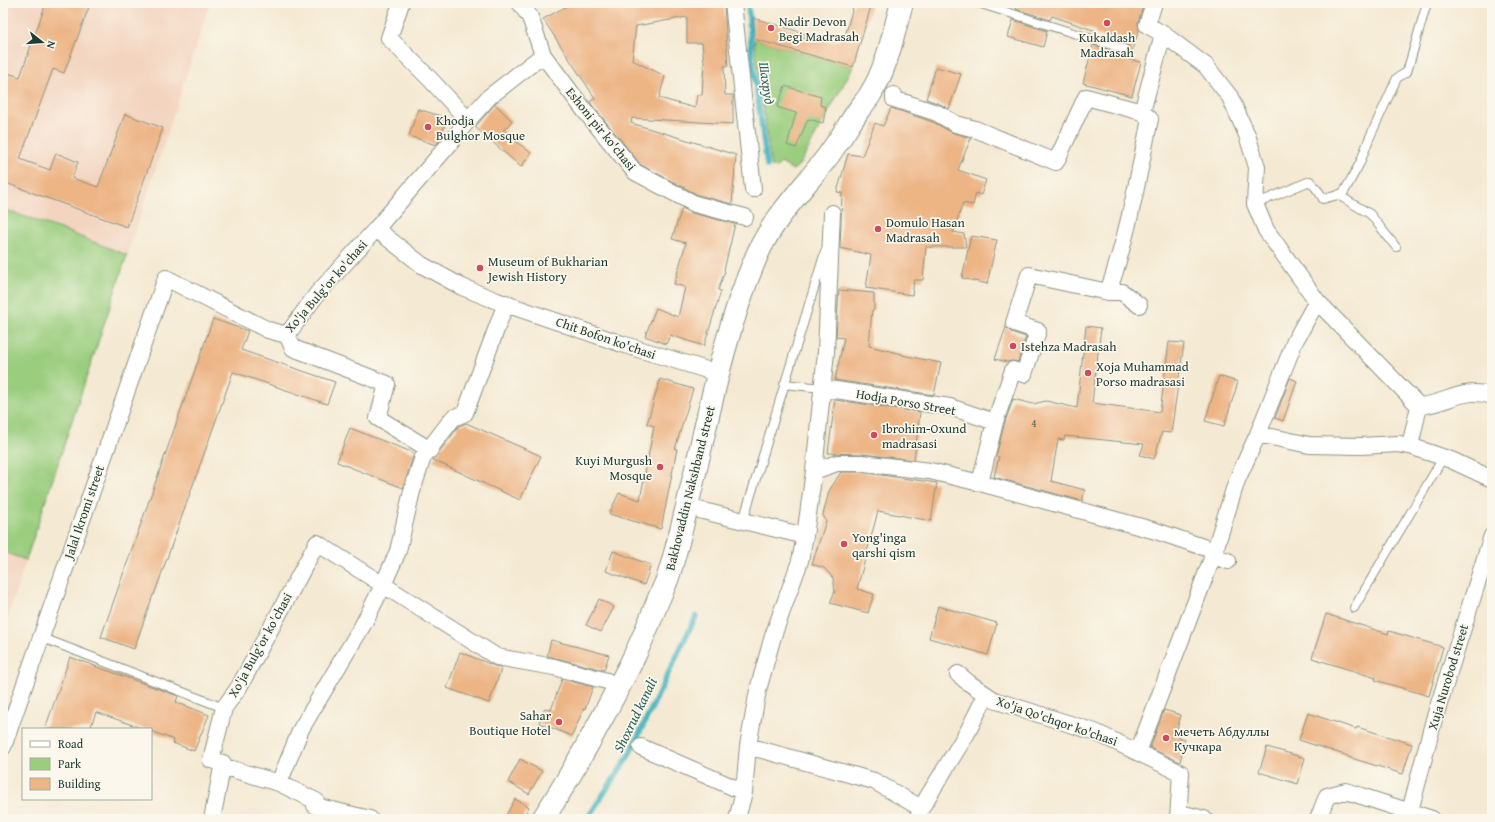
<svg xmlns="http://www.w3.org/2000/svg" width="1495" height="822" viewBox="0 0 1495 822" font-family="'Gentium Book Plus',serif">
<rect width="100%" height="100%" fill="#fbf7ec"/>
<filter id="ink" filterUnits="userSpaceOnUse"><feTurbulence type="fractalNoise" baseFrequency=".025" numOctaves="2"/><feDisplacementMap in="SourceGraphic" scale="8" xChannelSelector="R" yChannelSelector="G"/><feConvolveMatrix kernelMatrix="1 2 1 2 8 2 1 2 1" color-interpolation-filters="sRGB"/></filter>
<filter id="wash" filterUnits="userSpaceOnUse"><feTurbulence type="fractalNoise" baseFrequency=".012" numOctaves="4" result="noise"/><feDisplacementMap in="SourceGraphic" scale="16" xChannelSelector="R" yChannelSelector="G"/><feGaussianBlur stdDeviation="0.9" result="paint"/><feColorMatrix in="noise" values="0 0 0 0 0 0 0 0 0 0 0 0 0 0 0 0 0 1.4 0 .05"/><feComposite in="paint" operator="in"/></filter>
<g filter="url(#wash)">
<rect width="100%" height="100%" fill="#f4e9d2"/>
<!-- built -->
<path fill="#f3d4bf" d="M 3,3 L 210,4 L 3,631 Z"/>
<!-- green -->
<path fill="#9acd7e" stroke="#5c8559" d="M 754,39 L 853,67 L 800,164 L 793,170 L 781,163 L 775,168 L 771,166 Z
M 3,209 L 63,230 L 127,255 L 26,560 L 3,552 Z"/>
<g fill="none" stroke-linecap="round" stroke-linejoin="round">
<!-- stream -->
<path stroke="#47b5c1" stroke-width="5.5" d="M 748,3 L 752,56 L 767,166
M 587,819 L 628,757 L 696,616"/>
</g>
<g id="blocks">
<!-- building -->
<path fill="#edb484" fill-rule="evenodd" d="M 46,3 L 79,3 L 89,7 L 64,73 L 53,69 L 20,159 L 50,170 L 56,153 L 78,162 L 72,178 L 98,187 L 125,114 L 163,128 L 127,227 L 3,182 L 3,88 L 8,73 L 20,77 Z
M 573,3 L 724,3 L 728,66 L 724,66 L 725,95 L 733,95 L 733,124 L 632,118 L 631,123 L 736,155 L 732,204 L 698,195 L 641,165 L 592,105 L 590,102 L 595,98 L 543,19 ZM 687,17 L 687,43 L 702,43 L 704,62 L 702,95 L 697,95 L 695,108 L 659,98 L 665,76 L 632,60 L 636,26 Z
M 854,3 L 872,3 L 853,67 L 754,39 L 753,18 L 834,42 L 845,36 Z
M 1018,3 L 1144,3 L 1138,22 L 1139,30 L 1129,59 L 1141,62 L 1132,96 L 1083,83 L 1093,45 L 1125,54 L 1129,51 L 1128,45 L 1095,34 L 1096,31 L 1052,16 L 1050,20 L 1016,9 Z
M 1013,20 L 1047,31 L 1043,47 L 1008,37 Z
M 936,67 L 961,74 L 949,109 L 940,104 L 926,99 Z
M 785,86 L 821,97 L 820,105 L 826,107 L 823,123 L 808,119 L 796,148 L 787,145 L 796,113 L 777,107 Z
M 495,104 L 512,121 L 503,131 L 531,153 L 521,167 L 475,127 Z
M 891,108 L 933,122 L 951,132 L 971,138 L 958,170 L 986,180 L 981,195 L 976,193 L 973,205 L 963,203 L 953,232 L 964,234 L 966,247 L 926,247 L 923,280 L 914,280 L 912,295 L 866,288 L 871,255 L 840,248 L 842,193 L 837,192 L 848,154 L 862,156 L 875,123 L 883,126 Z
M 418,109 L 447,118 L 440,140 L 436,145 L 409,136 Z
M 682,208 L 692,213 L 735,224 L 724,270 L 725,271 L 718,290 L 721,291 L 704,346 L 670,335 L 666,344 L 645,336 L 656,308 L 678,317 L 685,287 L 674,284 L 686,243 L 672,239 Z
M 971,236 L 997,240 L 987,284 L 962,278 Z
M 839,290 L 874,293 L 874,310 L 872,310 L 869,346 L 902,354 L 902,355 L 941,363 L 934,395 L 835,380 L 844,338 L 836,337 Z
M 213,319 L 248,331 L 241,350 L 335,382 L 327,404 L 233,372 L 154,595 L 153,595 L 134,649 L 101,637 Z
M 1086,326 L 1101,328 L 1092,403 L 1160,412 L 1169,342 L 1184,343 L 1171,433 L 1162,432 L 1154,459 L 1140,455 L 1144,444 L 1065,436 L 1064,440 L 1058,439 L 1051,481 L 1085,490 L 1082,501 L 994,477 L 999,457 L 996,456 L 1004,425 L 1013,399 L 1033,404 L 1046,401 L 1077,408 Z
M 1006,327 L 1011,332 L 1026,337 L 1018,362 L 1012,361 L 1007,362 L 995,359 Z
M 1219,376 L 1238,382 L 1224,426 L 1205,421 Z
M 1290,378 L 1297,381 L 1283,421 L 1275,418 Z
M 660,379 L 693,389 L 675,449 L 677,449 L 661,529 L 609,514 L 619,493 L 640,500 L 654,426 L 647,424 Z
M 835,400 L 920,412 L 914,460 L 862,454 L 828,453 Z
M 466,423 L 541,456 L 520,500 L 433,460 L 459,426 Z
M 350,428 L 414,453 L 403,488 L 337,462 Z
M 841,472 L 860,472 L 937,483 L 931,521 L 878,511 L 857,589 L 874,594 L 868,613 L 830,603 L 835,591 L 833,578 L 824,568 L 812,564 L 826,521 L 823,515 L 829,491 Z
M 613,551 L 651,565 L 644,585 L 606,571 Z
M 599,599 L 614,607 L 601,632 L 586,625 Z
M 938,606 L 997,623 L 988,655 L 929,638 Z
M 1326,614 L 1388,634 L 1389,631 L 1443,647 L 1429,696 L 1375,680 L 1376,678 L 1312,658 Z
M 551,640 L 609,655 L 604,670 L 547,656 Z
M 460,652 L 495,666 L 502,667 L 489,703 L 447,688 Z
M 70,657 L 178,696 L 176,702 L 209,715 L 194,751 L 173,743 L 174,740 L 151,731 L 151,729 L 144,729 L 96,712 L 90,729 L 45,729 Z
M 562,679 L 593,687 L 585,709 L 584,708 L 572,736 L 539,723 L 545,708 L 551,710 Z
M 1164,710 L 1181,715 L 1175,736 L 1185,739 L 1180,762 L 1150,748 Z
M 1308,713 L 1356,729 L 1357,727 L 1412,744 L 1403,774 L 1348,757 L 1348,756 L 1299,740 Z
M 1267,747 L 1305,758 L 1298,784 L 1259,772 Z
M 520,759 L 542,771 L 529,794 L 508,782 Z
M 515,799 L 529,807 L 522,819 L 504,819 Z"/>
</g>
</g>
<g filter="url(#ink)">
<use href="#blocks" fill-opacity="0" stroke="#8a9383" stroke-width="1"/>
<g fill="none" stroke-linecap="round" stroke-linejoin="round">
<!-- lane casing -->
<g stroke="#8a9383" stroke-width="10">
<path id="lane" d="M 978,3 L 1124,49
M 1338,195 L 1370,214 L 1396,247
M 1255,204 L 1310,181 L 1319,192 L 1323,199 L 1338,195 L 1344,192 L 1360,163 L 1369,139 L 1397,78 L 1407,72 L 1427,3
M 784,384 L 822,388
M 743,521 L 825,252
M 1354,608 L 1443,458
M 40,637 L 224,708"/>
</g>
<!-- street casing -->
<g stroke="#8a9383" stroke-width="18">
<path id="street" d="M 401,3 L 389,38 L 429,78 L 468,120
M 520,3 L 530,17 L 543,55 L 585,111 L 635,172 L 695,204 L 745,217
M 733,3 L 753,189
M 894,95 L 894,99 L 937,113 L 956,124 L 975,129 L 1056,162 L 1086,97 L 1142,112 L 1163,34
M 376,229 L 422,265 L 462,287 L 497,301 L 622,344 L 707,370
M 1317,301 L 1419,406 C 1447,404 1463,386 1492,396
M 1139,305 L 1122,292 L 1108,292 C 1128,236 1138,177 1150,119 L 1142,112
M 287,335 L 293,348 L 387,384 L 378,418 L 430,450
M 822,388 L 950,407 L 995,422
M 1258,434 L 1309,445 L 1361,446 L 1398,444 L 1410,446 L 1451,460 L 1492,479
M 1410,446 L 1419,406
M 814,471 L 837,463 L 861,463 L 930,471 L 980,483 L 995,422 L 1013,370 L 1024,374 L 1038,331 L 1014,323 L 1029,275 L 1108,292
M 980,483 L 1156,531 L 1209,549 L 1213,556 L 1228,561
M 687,507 L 805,536
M 958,674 L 969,683 L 994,700 L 1095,732 L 1181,773 L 1178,819
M 748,746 L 874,781 L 921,808
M 3,747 L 166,278 L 268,330 L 287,335 L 317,294 L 376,229 L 451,142 L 468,120 L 489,97 L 543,55
M 641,747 L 744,792
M 1138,752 L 1213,556 L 1237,480 L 1258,434 L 1295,341 L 1317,301 L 1266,230 L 1255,204 L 1257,167 L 1247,135 L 1230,97 L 1206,66 L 1163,34 L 1147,25 L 1154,3
M 222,766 L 279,783 L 316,801 L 315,806 L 370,819
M 279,783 L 301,729 L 364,623 L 383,585 L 398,551 L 412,491 L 423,457 L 453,418 L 465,413 L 506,303
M 1180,813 L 1204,819
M 918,818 L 921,808 L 967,733 L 986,695
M 212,819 L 223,763 L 211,760 L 224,708 L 239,687 L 317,543 L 497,657 L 554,667 L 607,681
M 737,819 L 744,792 L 748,746 L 758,690 L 773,636 L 800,561 L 805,536 L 814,471 L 826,352 L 832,213
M 1318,819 L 1327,796 L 1346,791 L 1432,819
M 1408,819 L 1433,723 L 1492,536"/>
</g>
<!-- secondary casing -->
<g stroke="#8a9383" stroke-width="24">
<path id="secondary" d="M 543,819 C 575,769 603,718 630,665 C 640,645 649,624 657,603 C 661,593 666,584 669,574 C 701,469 713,357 757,255 C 773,218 803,189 828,156 C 838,142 848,126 858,111 C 862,105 868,99 871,93 C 888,66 893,33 902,3"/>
</g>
<!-- lane -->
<use href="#lane" stroke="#fff" stroke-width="8"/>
<!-- street -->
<use href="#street" stroke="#fff" stroke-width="16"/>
<!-- secondary -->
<use href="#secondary" stroke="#fff" stroke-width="22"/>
</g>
</g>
<!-- markers -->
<g fill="#d1495b" stroke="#fbf7ec" stroke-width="1.5">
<circle cx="1107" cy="23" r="4"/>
<circle cx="771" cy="28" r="4"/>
<circle cx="428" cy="127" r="4"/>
<circle cx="878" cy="229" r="4"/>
<circle cx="480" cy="268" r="4"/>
<circle cx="1013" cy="346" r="4"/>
<circle cx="1088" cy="373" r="4"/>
<circle cx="874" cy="435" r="4"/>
<circle cx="660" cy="467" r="4"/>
<circle cx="844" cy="544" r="4"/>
<circle cx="559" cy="722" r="4"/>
<circle cx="1166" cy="738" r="4"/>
</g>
<g text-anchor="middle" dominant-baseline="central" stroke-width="3.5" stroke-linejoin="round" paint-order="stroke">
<!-- number labels -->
<g font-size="11" fill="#525b48">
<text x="1034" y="423">4</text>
</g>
<!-- poi labels -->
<g font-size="13" fill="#1f3d34" stroke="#fbf7ec" text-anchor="start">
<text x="779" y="21">Nadir Devon<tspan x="779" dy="15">Begi Madrasah</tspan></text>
<text x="1107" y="37" text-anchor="middle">Kukaldash<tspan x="1107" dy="15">Madrasah</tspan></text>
<text x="436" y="120">Khodja<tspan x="436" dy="15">Bulghor Mosque</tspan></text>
<text x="886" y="222">Domulo Hasan<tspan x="886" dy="15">Madrasah</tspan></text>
<text x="488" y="261">Museum of Bukharian<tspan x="488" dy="15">Jewish History</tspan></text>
<text x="1021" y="346">Istehza Madrasah</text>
<text x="1096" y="366">Xoja Muhammad<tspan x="1096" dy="15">Porso madrasasi</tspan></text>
<text x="882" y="428">Ibrohim-Oxund<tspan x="882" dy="15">madrasasi</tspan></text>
<text x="652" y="460" text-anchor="end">Kuyi Murgush<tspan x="652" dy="15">Mosque</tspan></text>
<text x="852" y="537">Yong'inga<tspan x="852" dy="15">qarshi qism</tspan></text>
<text x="551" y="715" text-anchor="end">Sahar<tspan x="551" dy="15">Boutique Hotel</tspan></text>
<text x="1174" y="731">мечеть Абдуллы<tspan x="1174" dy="15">Кучкара</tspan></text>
</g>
<!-- street labels -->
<g font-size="13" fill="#1f3d34" stroke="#fbf7ec">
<text transform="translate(601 129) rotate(51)">Eshoni pir ko'chasi</text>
<text transform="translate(326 286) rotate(-49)">Xo'ja Bulg'or ko'chasi</text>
<text transform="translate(606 338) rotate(19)">Chit Bofon ko'chasi</text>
<text transform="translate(906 402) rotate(10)">Hodja Porso Street</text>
<text transform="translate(690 488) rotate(-76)">Bakhovaddin Nakshband street</text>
<text transform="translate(84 512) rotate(-71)">Jalal Ikromi street</text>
<text transform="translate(260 645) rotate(-61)">Xo'ja Bulg'or ko'chasi</text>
<text transform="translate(1448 677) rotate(-73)">Xuja Nurobod street</text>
<text transform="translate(1057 721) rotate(19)">Xo'ja Qo'chqor ko'chasi</text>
</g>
<!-- water labels -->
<g font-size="14" font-style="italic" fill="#2b615e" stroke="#fbf7ec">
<text transform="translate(767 83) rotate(82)">Шахруд</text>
<text transform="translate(635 715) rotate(-64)">Shoxrud kanali</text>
</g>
</g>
<!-- margin -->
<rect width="1495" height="822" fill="none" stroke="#fbf7ec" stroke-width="16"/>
<!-- legend -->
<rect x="22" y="728" width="130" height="72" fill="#fbf7ec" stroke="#a3ada2"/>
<rect x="30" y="741" width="20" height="6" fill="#ffffff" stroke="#a3ada2"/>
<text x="58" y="748" font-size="12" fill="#1f3d34">Road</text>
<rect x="30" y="758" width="20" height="12" fill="#9acd7e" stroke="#a3ada2"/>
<text x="58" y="768" font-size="12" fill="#1f3d34">Park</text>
<rect x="30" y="778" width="20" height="12" fill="#edb484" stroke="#a3ada2"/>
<text x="58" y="788" font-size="12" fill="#1f3d34">Building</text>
<!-- north arrow -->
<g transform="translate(42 42) rotate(107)" stroke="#fbf7ec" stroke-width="3" paint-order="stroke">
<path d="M0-3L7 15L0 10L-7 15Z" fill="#1f3d34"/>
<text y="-6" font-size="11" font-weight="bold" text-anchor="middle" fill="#1f3d34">N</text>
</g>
</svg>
